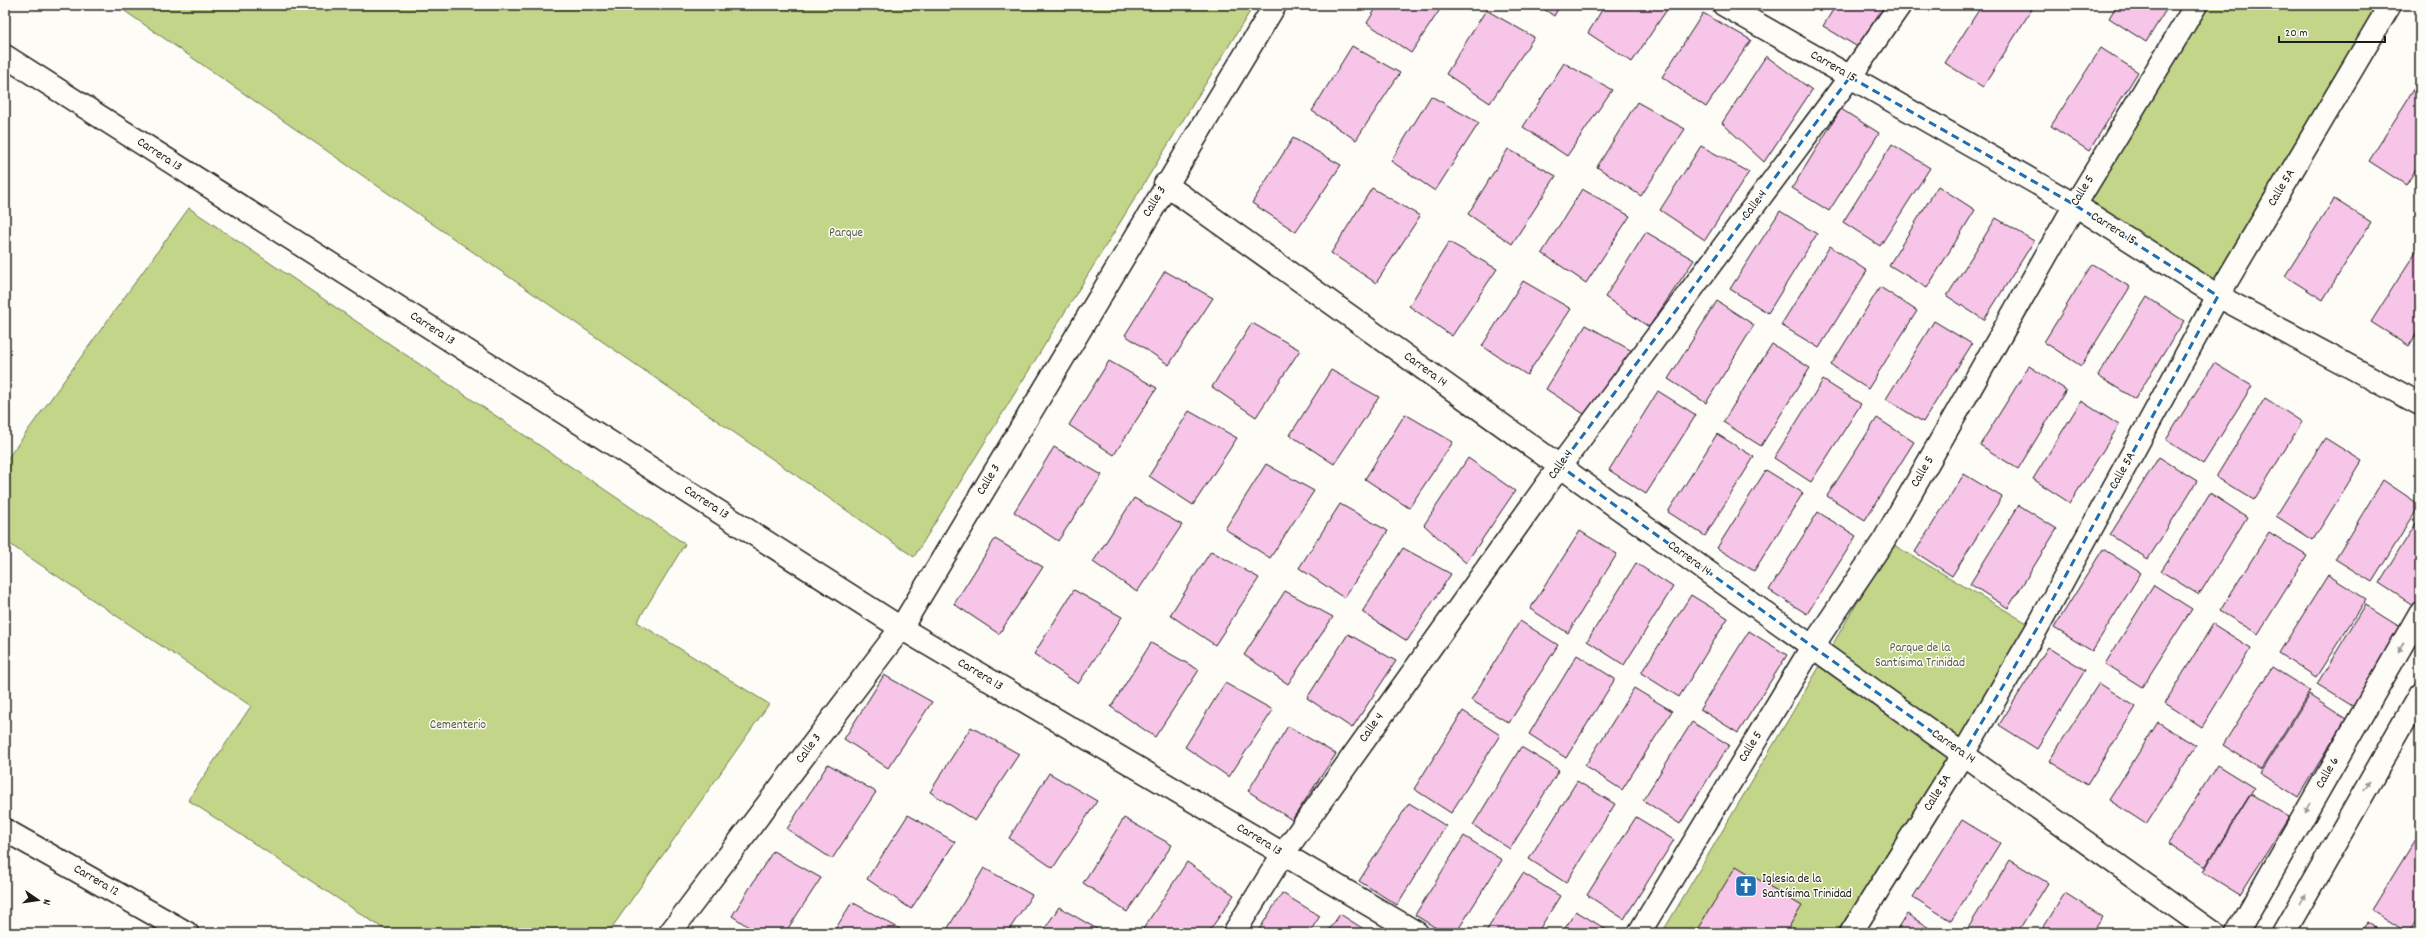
<svg xmlns="http://www.w3.org/2000/svg" width="2425" height="938" viewBox="0 0 2425 938" font-family="Dekko,sans-serif">
<rect width="100%" height="100%" fill="#fdfcf7"/>
<filter id="ink" filterUnits="userSpaceOnUse"><feTurbulence type="fractalNoise" baseFrequency=".025" numOctaves="2"/><feDisplacementMap in="SourceGraphic" scale="8" xChannelSelector="R" yChannelSelector="G"/><feConvolveMatrix kernelMatrix="1 2 1 2 8 2 1 2 1" color-interpolation-filters="sRGB"/></filter>
<g filter="url(#ink)">
<!-- green -->
<path fill="#c3d589" stroke="#707852" d="M 116,5 L 1254,5 L 914,557 Z
M 2196,5 L 2390,5 L 2218,296 L 2075,205 Z
M 189,208 L 685,544 L 637,622 L 769,704 L 608,933 L 390,933 L 188,800 L 251,706 L 5,541 L 5,462 Z
M 1892,544 L 2034,627 L 1837,933 L 1662,933 Z"/>
<!-- building -->
<path fill="#f6c5e7" stroke="#1c1c1c" d="M 1378,5 L 1443,5 L 1411,53 L 1367,23 Z
M 1538,5 L 1560,5 L 1554,16 Z
M 1605,5 L 1670,5 L 1632,62 L 1588,33 Z
M 1836,5 L 1888,5 L 1861,49 L 1823,26 Z
M 1982,5 L 2026,5 L 2032,9 L 1983,87 L 1945,63 Z
M 2117,5 L 2169,5 L 2146,42 L 2109,18 Z
M 1486,10 L 1534,37 L 1490,103 L 1446,74 Z
M 1703,13 L 1751,40 L 1706,107 L 1662,77 Z
M 1352,46 L 1400,73 L 1356,140 L 1312,111 Z
M 2101,48 L 2138,72 L 2089,151 L 2051,126 Z
M 1766,56 L 1812,90 L 1764,162 L 1722,123 Z
M 1564,63 L 1612,90 L 1567,156 L 1523,127 Z
M 2418,83 L 2420,84 L 2420,163 L 2406,185 L 2369,161 Z
M 1431,96 L 1479,123 L 1435,191 L 1391,161 Z
M 1637,102 L 1685,129 L 1641,196 L 1597,167 Z
M 1841,109 L 1879,133 L 1829,211 L 1792,188 Z
M 1293,138 L 1341,165 L 1296,232 L 1252,203 Z
M 1892,144 L 1930,168 L 1880,246 L 1843,222 Z
M 1701,146 L 1749,172 L 1705,240 L 1660,210 Z
M 1508,149 L 1556,176 L 1512,244 L 1468,214 Z
M 1938,186 L 1975,210 L 1927,288 L 1889,265 Z
M 1372,188 L 1420,216 L 1376,283 L 1331,253 Z
M 1582,189 L 1630,216 L 1586,283 L 1542,253 Z
M 2334,199 L 2371,222 L 2323,300 L 2285,276 Z
M 1780,211 L 1817,234 L 1768,313 L 1730,289 Z
M 1996,218 L 2034,241 L 1984,320 L 1947,296 Z
M 1646,232 L 1694,260 L 1649,327 L 1605,297 Z
M 1449,242 L 1497,269 L 1452,336 L 1409,306 Z
M 2420,245 L 2420,328 L 2409,346 L 2371,322 Z
M 1830,246 L 1867,271 L 1819,348 L 1781,325 Z
M 2092,264 L 2130,287 L 2081,366 L 2044,342 Z
M 1165,271 L 1213,298 L 1169,365 L 1125,335 Z
M 1523,281 L 1571,309 L 1527,375 L 1482,346 Z
M 1880,287 L 1917,311 L 1868,389 L 1831,365 Z
M 2147,297 L 2184,321 L 2135,399 L 2098,376 Z
M 1717,301 L 1754,325 L 1706,403 L 1668,379 Z
M 1934,321 L 1972,344 L 1923,422 L 1886,399 Z
M 1252,323 L 1300,350 L 1256,417 L 1212,387 Z
M 1586,325 L 1634,352 L 1590,418 L 1546,389 Z
M 1772,344 L 1810,368 L 1761,446 L 1723,422 Z
M 1109,361 L 1157,388 L 1114,455 L 1069,425 Z
M 2214,363 L 2252,386 L 2203,464 L 2166,440 Z
M 2029,366 L 2066,390 L 2018,469 L 1980,445 Z
M 1331,370 L 1379,397 L 1334,464 L 1290,435 Z
M 1823,380 L 1861,404 L 1811,482 L 1774,458 Z
M 1658,391 L 1696,415 L 1646,494 L 1609,470 Z
M 2265,398 L 2302,422 L 2254,500 L 2216,477 Z
M 2081,401 L 2119,425 L 2070,503 L 2033,479 Z
M 1189,411 L 1237,438 L 1193,505 L 1149,476 Z
M 1405,414 L 1453,442 L 1409,508 L 1365,479 Z
M 1877,418 L 1914,442 L 1865,520 L 1827,496 Z
M 1717,434 L 1754,457 L 1705,536 L 1668,512 Z
M 2325,438 L 2362,461 L 2313,540 L 2276,516 Z
M 1054,447 L 1102,475 L 1058,541 L 1014,512 Z
M 2159,457 L 2197,481 L 2148,559 L 2110,535 Z
M 1468,458 L 1515,491 L 1466,563 L 1424,525 Z
M 1266,464 L 1314,491 L 1270,558 L 1225,529 Z
M 1766,470 L 1803,493 L 1754,571 L 1717,548 Z
M 1964,474 L 2002,497 L 1952,576 L 1915,552 Z
M 2383,480 L 2420,505 L 2372,582 L 2335,559 Z
M 2210,493 L 2247,517 L 2199,595 L 2161,571 Z
M 1134,498 L 1182,525 L 1137,592 L 1093,562 Z
M 1340,504 L 1388,531 L 1344,598 L 1299,568 Z
M 2019,505 L 2057,529 L 2008,608 L 1970,584 Z
M 1818,512 L 1856,536 L 1807,614 L 1769,590 Z
M 2420,517 L 2420,601 L 2416,607 L 2379,583 Z
M 1580,531 L 1617,554 L 1568,633 L 1530,609 Z
M 2269,532 L 2307,556 L 2258,634 L 2220,611 Z
M 995,539 L 1043,567 L 999,634 L 954,604 Z
M 1403,548 L 1451,574 L 1407,641 L 1362,612 Z
M 2103,549 L 2141,573 L 2092,651 L 2054,628 Z
M 1211,551 L 1259,578 L 1215,645 L 1170,615 Z
M 1636,563 L 1673,587 L 1624,665 L 1587,641 Z
M 2328,575 L 2366,599 L 2316,677 L 2279,653 Z
M 2154,585 L 2192,609 L 2142,687 L 2105,664 Z
M 1074,590 L 1122,617 L 1078,684 L 1034,654 Z
M 1285,591 L 1333,617 L 1288,684 L 1244,655 Z
M 1691,595 L 1728,618 L 1679,697 L 1641,673 Z
M 2365,605 L 2403,629 L 2354,707 L 2317,684 Z
M 1520,621 L 1558,645 L 1509,723 L 1471,700 Z
M 2213,624 L 2251,648 L 2202,727 L 2165,703 Z
M 1749,631 L 1787,655 L 1738,733 L 1700,709 Z
M 1348,634 L 1396,661 L 1352,728 L 1307,698 Z
M 1151,643 L 1199,670 L 1155,737 L 1111,707 Z
M 2048,647 L 2085,670 L 2037,749 L 1999,725 Z
M 1577,655 L 1615,679 L 1566,758 L 1529,734 Z
M 2272,667 L 2310,691 L 2261,769 L 2223,745 Z
M 884,675 L 932,702 L 888,768 L 844,739 Z
M 1225,683 L 1273,710 L 1229,777 L 1185,747 Z
M 2099,683 L 2136,707 L 2087,785 L 2049,761 Z
M 1634,688 L 1672,711 L 1622,790 L 1585,766 Z
M 2309,695 L 2346,719 L 2298,797 L 2260,773 Z
M 1463,711 L 1500,735 L 1451,813 L 1414,789 Z
M 1692,722 L 1729,745 L 1680,824 L 1643,800 Z
M 2158,722 L 2196,746 L 2146,824 L 2109,800 Z
M 1288,726 L 1336,754 L 1292,820 L 1248,791 Z
M 971,727 L 1019,754 L 975,821 L 930,792 Z
M 1521,747 L 1559,770 L 1510,849 L 1473,825 Z
M 828,764 L 876,792 L 832,859 L 787,829 Z
M 2217,765 L 2254,788 L 2205,867 L 2168,843 Z
M 1049,773 L 1097,801 L 1053,868 L 1009,838 Z
M 1577,781 L 1615,804 L 1566,883 L 1529,859 Z
M 2251,794 L 2289,817 L 2240,895 L 2203,872 Z
M 1409,803 L 1446,826 L 1397,905 L 1359,881 Z
M 908,815 L 955,842 L 911,909 L 867,879 Z
M 1636,817 L 1674,840 L 1624,919 L 1587,895 Z
M 1124,818 L 1172,845 L 1127,912 L 1083,883 Z
M 1962,820 L 2000,843 L 1951,921 L 1913,897 Z
M 2420,832 L 2420,916 L 2408,933 L 2372,910 Z
M 1464,836 L 1502,860 L 1456,933 L 1444,933 L 1415,915 Z
M 773,851 L 821,878 L 785,933 L 758,933 L 732,916 Z
M 2010,860 L 2048,883 L 2017,933 L 1965,933 Z
M 1187,862 L 1234,895 L 1208,933 L 1148,933 L 1143,929 Z
M 1736,866 L 1802,906 L 1785,933 L 1695,933 Z
M 984,868 L 1032,895 L 1007,933 L 945,933 Z
M 1523,873 L 1560,896 L 1537,933 L 1485,933 Z
M 1282,893 L 1320,916 L 1309,933 L 1257,933 Z
M 2065,893 L 2103,917 L 2092,933 L 2040,933 Z
M 852,902 L 900,929 L 897,933 L 833,933 Z
M 1059,907 L 1104,933 L 1042,933 Z
M 1576,911 L 1612,933 L 1562,933 Z
M 1340,914 L 1370,933 L 1327,933 Z
M 1907,914 L 1937,933 L 1895,933 Z
M 2367,923 L 2383,933 L 2360,933 Z"/>
<g fill="none" stroke-linecap="round" stroke-linejoin="round">
<!-- street casing -->
<g stroke="#1c1c1c" stroke-width="25">
<path id="street" d="M 1724,5 L 2075,205 L 2218,296 L 2420,404
M 5,56 L 901,628 L 1417,933
M 1165,184 L 2213,933
M 5,830 L 187,933
M 670,933 L 901,628 L 1275,5
M 1234,933 L 1283,854 L 1560,466 L 1850,77 L 1900,5
M 1639,933 L 1812,647 L 1884,540 L 2075,205 L 2196,5
M 1851,933 L 1963,754 L 2036,630 L 2218,296 L 2390,5
M 2237,933 L 2420,613
M 2284,933 L 2420,694"/>
</g>
<!-- street -->
<use href="#street" stroke="#fdfcf7" stroke-width="22"/>
</g>
<!-- one-way arrows -->
<defs><path id="oneway-solid" d="M-6-.8H1V-3.2L6.5 0L1 3.2V.8H-6Z"/></defs>
<g fill="#989794">
<use href="#oneway-solid" transform="translate(2401 647) rotate(120)"/>
<use href="#oneway-solid" transform="translate(2367 786) rotate(-60)"/>
<use href="#oneway-solid" transform="translate(2308 808) rotate(120)"/>
<use href="#oneway-solid" transform="translate(2303 899) rotate(-60)"/>
</g>
</g>
<!-- marked area -->
<path fill="none" stroke="#1f6fb2" stroke-width="3" stroke-dasharray="8 5" stroke-linejoin="round" d="M 1850,77 L 2075,205 L 2218,296 L 2036,630 L 1963,754 L 1560,466 Z"/>
<!-- icons -->
<defs>
<g id="church-square" transform="scale(1.15)"><rect x="-9" y="-9" width="18" height="18" rx="4" fill="#1f6fb2" stroke="#fdfcf7"/><path d="M-1.2-6h2.4v3.5h3.3v2.4h-3.3V6h-2.4V-.1h-3.3v-2.4h3.3Z" fill="#fff"/></g>
</defs>
<g fill-rule="evenodd">
<use href="#church-square" x="1746" y="886"/>
</g>
<g text-anchor="middle" dominant-baseline="central" stroke-width="3" stroke-linejoin="round" paint-order="stroke">
<!-- street labels -->
<g font-size="13" fill="#1c1c1c" stroke="#fdfcf7">
<text transform="translate(1833 67) rotate(30)">Carrera 15</text>
<text transform="translate(159 155) rotate(33)">Carrera 13</text>
<text transform="translate(2282 188) rotate(-59)">Calle 5A</text>
<text transform="translate(2083 191) rotate(-59)">Calle 5</text>
<text transform="translate(1155 202) rotate(-59)">Calle 3</text>
<text transform="translate(1755 205) rotate(-53)">Calle 4</text>
<text transform="translate(2113 229) rotate(32)">Carrera 15</text>
<text transform="translate(432 329) rotate(33)">Carrera 13</text>
<text transform="translate(1425 370) rotate(36)">Carrera 14</text>
<text transform="translate(1561 465) rotate(-54)">Calle 4</text>
<text transform="translate(2123 471) rotate(-61)">Calle 5A</text>
<text transform="translate(1923 472) rotate(-60)">Calle 5</text>
<text transform="translate(989 480) rotate(-59)">Calle 3</text>
<text transform="translate(706 503) rotate(33)">Carrera 13</text>
<text transform="translate(1689 559) rotate(36)">Carrera 14</text>
<text transform="translate(980 675) rotate(31)">Carrera 13</text>
<text transform="translate(1372 728) rotate(-54)">Calle 4</text>
<text transform="translate(1751 747) rotate(-59)">Calle 5</text>
<text transform="translate(1953 747) rotate(35)">Carrera 14</text>
<text transform="translate(809 749) rotate(-53)">Calle 3</text>
<text transform="translate(2328 773) rotate(-60)">Calle 6</text>
<text transform="translate(1938 793) rotate(-58)">Calle 5A</text>
<text transform="translate(1259 840) rotate(31)">Carrera 13</text>
<text transform="translate(96 881) rotate(30)">Carrera 12</text>
</g>
<!-- park labels -->
<g font-size="13" fill="#565d42" stroke="#fdfcf7">
<text x="846" y="233">Parque</text>
<text x="1920" y="648">Parque de la<tspan x="1920" dy="15">Santísima Trinidad</tspan></text>
<text x="458" y="725">Cementerio</text>
</g>
<!-- poi labels -->
<g font-size="13" fill="#1c1c1c" stroke="#fdfcf7" text-anchor="start">
<text x="1762" y="879">Iglesia de la<tspan x="1762" dy="15">Santísima Trinidad</tspan></text>
</g>
</g>
<!-- margin -->
<rect width="2425" height="938" fill="none" stroke="#fdfcf7" stroke-width="20"/>
<rect x="10" y="10" width="2405" height="918" fill="none" stroke="#1c1c1c" stroke-width="1.5" filter="url(#ink)"/>
<!-- north arrow -->
<g transform="translate(38 900) rotate(103)" stroke="#fdfcf7" stroke-width="3" paint-order="stroke">
<path d="M0-3L7 15L0 10L-7 15Z" fill="#1c1c1c"/>
<text y="-6" font-size="11" font-weight="bold" text-anchor="middle" fill="#1c1c1c">N</text>
</g>
<!-- scale -->
<path d="M2279 36v6h106v-6" fill="none" stroke="#1c1c1c" stroke-width="2"/>
<text x="2285" y="36" font-size="12" fill="#1c1c1c" stroke="#fdfcf7" stroke-width="3" paint-order="stroke">20 m</text>
</svg>
